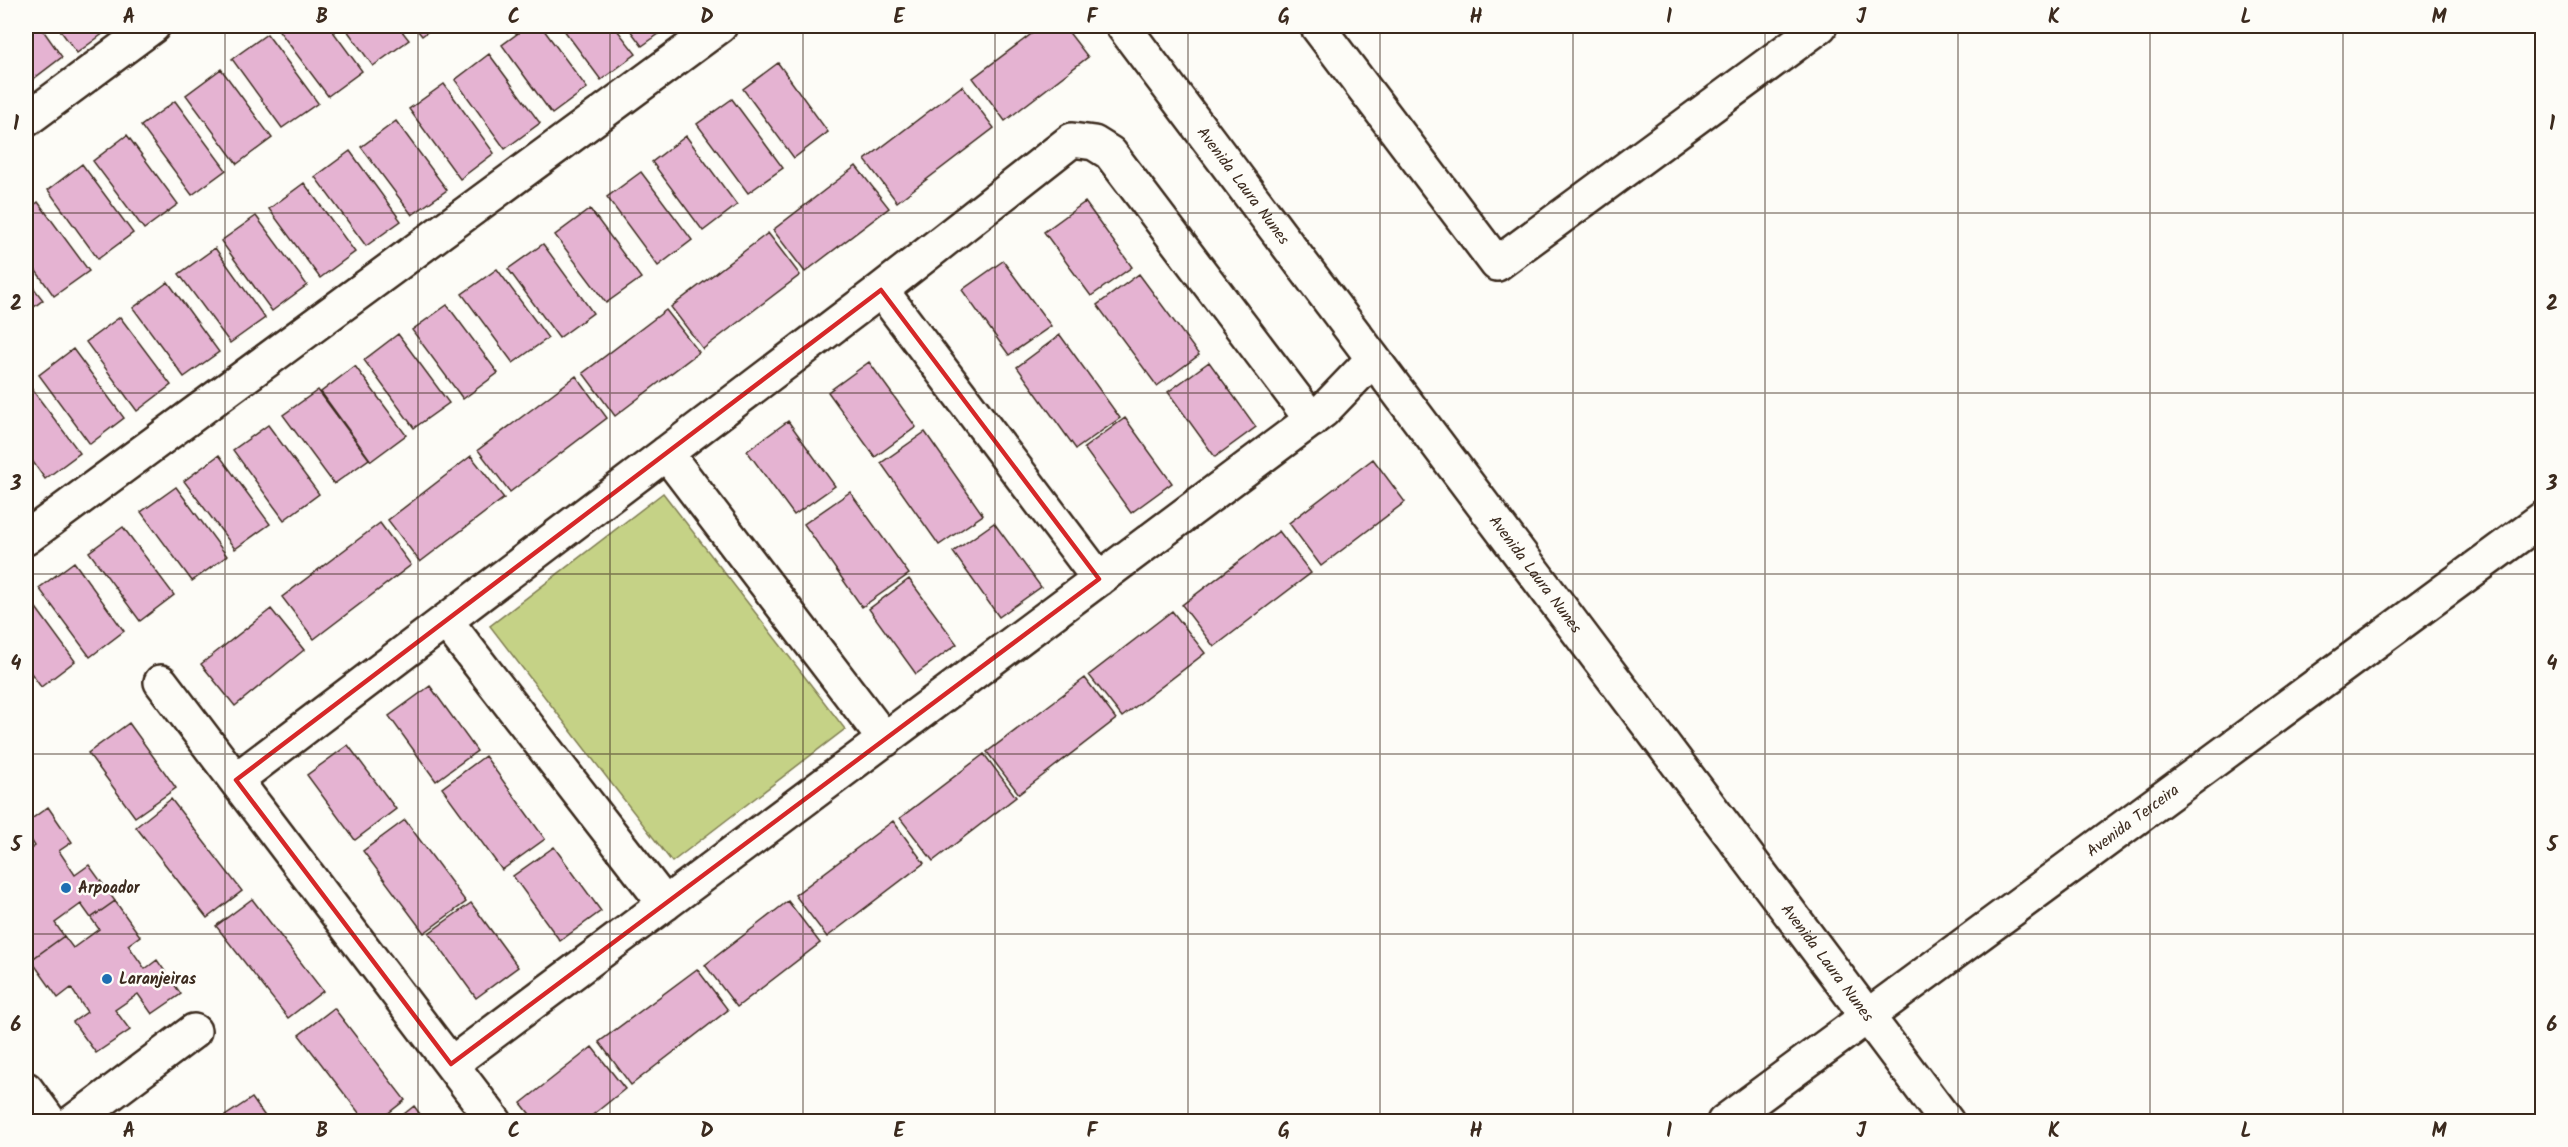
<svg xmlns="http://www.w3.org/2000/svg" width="2568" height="1147" viewBox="0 0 2568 1147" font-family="Kalam,sans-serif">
<rect width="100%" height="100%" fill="#fdfcf7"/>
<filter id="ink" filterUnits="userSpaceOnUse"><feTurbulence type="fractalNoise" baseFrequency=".0167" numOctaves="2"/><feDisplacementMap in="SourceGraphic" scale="12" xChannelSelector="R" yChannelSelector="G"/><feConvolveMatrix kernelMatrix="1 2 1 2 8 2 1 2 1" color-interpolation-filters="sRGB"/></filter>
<g filter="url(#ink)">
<!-- green -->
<path fill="#c5d286" stroke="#807e52" stroke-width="1.5" d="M 663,493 L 845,729 L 672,862 L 490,626 Z"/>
<!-- building -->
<path fill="#e5b3d2" stroke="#3b2a1e" stroke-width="1.5" d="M 26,26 L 40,26 L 62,57 L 28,83 L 26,79 Z
M 57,26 L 111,26 L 112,27 L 77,53 Z
M 280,26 L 329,26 L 362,71 L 328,96 L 277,28 Z
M 344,26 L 398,26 L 409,40 L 373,66 Z
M 414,26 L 435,26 L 422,36 Z
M 528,26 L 541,26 L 587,88 L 552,114 L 502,45 Z
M 561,26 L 614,26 L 636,54 L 601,80 Z
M 627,26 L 670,26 L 642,46 Z
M 1042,26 L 1064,26 L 1088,57 L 1005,121 L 973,78 Z
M 267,34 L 318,103 L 282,128 L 232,59 Z
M 489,54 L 540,123 L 505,149 L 455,80 Z
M 778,63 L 828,132 L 794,158 L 743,89 Z
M 221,69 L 272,138 L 237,164 L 186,95 Z
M 444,84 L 494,153 L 460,179 L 409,109 Z
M 962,86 L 994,128 L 897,202 L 865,160 Z
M 732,99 L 783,168 L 748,193 L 697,124 Z
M 175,101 L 226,170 L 192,195 L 141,126 Z
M 396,121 L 447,190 L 412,215 L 361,147 Z
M 127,135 L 178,204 L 144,229 L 93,161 Z
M 686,136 L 737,205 L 703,231 L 652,162 Z
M 350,151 L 401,221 L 366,246 L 315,177 Z
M 82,164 L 133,233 L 98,259 L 48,190 Z
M 856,166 L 889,208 L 805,272 L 773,230 Z
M 641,172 L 692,240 L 658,266 L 607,197 Z
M 304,183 L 355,252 L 320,278 L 269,209 Z
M 38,202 L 89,271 L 54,296 L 26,257 L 26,211 Z
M 1085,202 L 1132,267 L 1091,296 L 1044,232 Z
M 590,209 L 641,278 L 606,303 L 555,235 Z
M 256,216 L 307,285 L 272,311 L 221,241 Z
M 768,233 L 800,275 L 703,349 L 671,307 Z
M 543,244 L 593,313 L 559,338 L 508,269 Z
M 215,248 L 265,318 L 230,343 L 179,274 Z
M 1003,261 L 1051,326 L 1009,355 L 962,290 Z
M 497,269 L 548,338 L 513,363 L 462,294 Z
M 1139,274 L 1199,355 L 1157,386 L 1097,305 Z
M 26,278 L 43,300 L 26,313 Z
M 168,282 L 219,352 L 184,377 L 133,308 Z
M 447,305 L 498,373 L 463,399 L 412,330 Z
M 666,310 L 699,352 L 615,416 L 583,373 Z
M 120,317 L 171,385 L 137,411 L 86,342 Z
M 398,334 L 449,403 L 414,428 L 364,360 Z
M 1060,335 L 1120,418 L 1076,449 L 1017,367 Z
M 73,349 L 124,418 L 90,444 L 39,375 Z
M 869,362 L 916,427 L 875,457 L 828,392 Z
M 1209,362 L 1256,427 L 1215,457 L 1168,392 Z
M 355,366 L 406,435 L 371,461 L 321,392 Z
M 576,376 L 607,418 L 510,492 L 478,450 Z
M 28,384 L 80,453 L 45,479 L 26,452 L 26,386 Z
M 318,390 L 369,459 L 334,484 L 283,415 Z
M 1125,418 L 1172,483 L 1131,513 L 1084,448 Z
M 788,421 L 835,486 L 794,515 L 747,451 Z
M 268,425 L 319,494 L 284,520 L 233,450 Z
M 925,432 L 983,515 L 939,545 L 881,463 Z
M 219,455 L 270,524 L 235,549 L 184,481 Z
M 471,456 L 504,498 L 420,562 L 388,520 Z
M 1373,459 L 1405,502 L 1321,566 L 1289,523 Z
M 176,487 L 227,556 L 192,581 L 141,512 Z
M 850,492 L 909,574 L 862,607 L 804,524 Z
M 380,523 L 411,565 L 314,639 L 282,597 Z
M 994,523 L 1041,587 L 999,617 L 953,552 Z
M 123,527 L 174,595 L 140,621 L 89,552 Z
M 1279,531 L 1311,573 L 1214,647 L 1182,605 Z
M 74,562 L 124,631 L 90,657 L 39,588 Z
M 909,579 L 957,644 L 916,674 L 869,609 Z
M 26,594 L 75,661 L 41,687 L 26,666 Z
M 271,609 L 304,650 L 235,706 L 201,664 Z
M 1172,611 L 1205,653 L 1122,717 L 1089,675 Z
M 1085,678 L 1116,719 L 1019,794 L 987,752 Z
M 430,686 L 477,751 L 436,781 L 389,716 Z
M 129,723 L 176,788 L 135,817 L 88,753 Z
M 348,745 L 396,809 L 355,840 L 307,775 Z
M 984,754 L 1016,797 L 933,861 L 900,818 Z
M 485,756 L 545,839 L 502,870 L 442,788 Z
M 171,799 L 242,891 L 207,918 L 136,827 Z
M 48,807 L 72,842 L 59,851 L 75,875 L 89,865 L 115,901 L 91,918 L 81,904 L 55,923 L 64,936 L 31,960 L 26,953 L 26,852 L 35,846 L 26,832 L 26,823 Z
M 405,820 L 466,902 L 424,933 L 363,851 Z
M 893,821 L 924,863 L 827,937 L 795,895 Z
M 554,847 L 601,911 L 560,941 L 513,876 Z
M 252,899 L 323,991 L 288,1018 L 216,926 Z
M 115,901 L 140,936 L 128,945 L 145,969 L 157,960 L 181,994 L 152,1014 L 138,994 L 115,1010 L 130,1030 L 96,1053 L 73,1022 L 87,1012 L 71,988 L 58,998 L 31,960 L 64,936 L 73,948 L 99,929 L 91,918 Z
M 788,901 L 820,943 L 737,1007 L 705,965 Z
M 471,903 L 518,967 L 476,998 L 429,933 Z
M 697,969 L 728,1010 L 631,1085 L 599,1042 Z
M 334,1008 L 405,1100 L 377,1122 L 366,1122 L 299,1035 Z
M 592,1047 L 625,1089 L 584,1122 L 536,1122 L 521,1103 Z
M 252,1098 L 269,1122 L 229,1122 L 225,1116 Z
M 414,1106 L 426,1122 L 394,1122 Z"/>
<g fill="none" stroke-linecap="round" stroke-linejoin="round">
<!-- street casing -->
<g stroke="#3b2a1e" stroke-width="38">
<path id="street" d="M 1317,26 L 1497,264 L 1820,26
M 26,120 L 153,26
M 881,290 L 1099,579
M 666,453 L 885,740
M 26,538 L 720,26
M 446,621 L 665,904
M 161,682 L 495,1122
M 236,780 L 881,290 L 1072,140 L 1094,143 L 1110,153 L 1312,420
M 451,1064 L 1323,411 L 1373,359
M 26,1089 L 50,1122
M 73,1122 L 194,1031"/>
</g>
<!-- secondary casing -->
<g stroke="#3b2a1e" stroke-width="38">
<g id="secondary">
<path id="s1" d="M 1123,26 L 1947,1122"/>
<path id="s2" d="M 1724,1122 L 2542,519"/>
</g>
</g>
<!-- street -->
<use href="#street" stroke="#fdfcf7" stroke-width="33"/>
<!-- secondary -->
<use href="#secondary" stroke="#fdfcf7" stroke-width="33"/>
</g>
</g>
<!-- marked area -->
<path fill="none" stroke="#d62828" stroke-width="4.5" stroke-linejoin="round" d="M 881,290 L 1099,579 L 451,1064 L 236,780 Z"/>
<!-- grid -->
<path fill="none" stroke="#3b2a1e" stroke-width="1.5" stroke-opacity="0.55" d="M 225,26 L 225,1122M 418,26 L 418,1122M 610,26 L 610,1122M 803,26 L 803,1122M 995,26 L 995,1122M 1188,26 L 1188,1122M 1380,26 L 1380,1122M 1573,26 L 1573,1122M 1765,26 L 1765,1122M 1958,26 L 1958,1122M 2150,26 L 2150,1122M 2343,26 L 2343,1122M 26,213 L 2542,213M 26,393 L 2542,393M 26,574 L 2542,574M 26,754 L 2542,754M 26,934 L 2542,934"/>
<!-- markers -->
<g fill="#1f6fb2" stroke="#fdfcf7" stroke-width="2">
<circle cx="66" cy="888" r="6"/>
<circle cx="107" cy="979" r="6"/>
</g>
<g text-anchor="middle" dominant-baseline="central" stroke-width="5" stroke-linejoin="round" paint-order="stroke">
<!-- street labels -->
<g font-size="16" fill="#3b2a1e" stroke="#fdfcf7">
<text stroke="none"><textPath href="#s1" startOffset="200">Avenida Laura Nunes</textPath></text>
<text stroke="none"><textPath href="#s1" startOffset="686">Avenida Laura Nunes</textPath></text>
<text stroke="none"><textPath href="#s2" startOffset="508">Avenida Terceira</textPath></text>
<text stroke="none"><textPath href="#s1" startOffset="1172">Avenida Laura Nunes</textPath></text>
</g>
<!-- poi labels -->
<g font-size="16" font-weight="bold" fill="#3b2a1e" stroke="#fdfcf7" text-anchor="start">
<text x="78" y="888">Arpoador</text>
<text x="119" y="979">Laranjeiras</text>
</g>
</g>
<!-- margin -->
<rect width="2568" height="1147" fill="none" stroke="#fdfcf7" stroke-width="66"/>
<rect x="33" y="33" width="2502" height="1081" fill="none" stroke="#3b2a1e" stroke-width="2"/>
<g font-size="20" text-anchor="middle" font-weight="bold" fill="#3b2a1e">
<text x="129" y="23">A</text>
<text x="322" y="23">B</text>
<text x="514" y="23">C</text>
<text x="707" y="23">D</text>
<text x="899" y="23">E</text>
<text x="1092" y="23">F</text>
<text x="1284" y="23">G</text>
<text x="1476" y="23">H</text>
<text x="1669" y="23">I</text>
<text x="1861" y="23">J</text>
<text x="2054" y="23">K</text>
<text x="2246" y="23">L</text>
<text x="2439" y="23">M</text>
<text x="16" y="130">1</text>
<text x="2552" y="130">1</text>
<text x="16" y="310">2</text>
<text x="2552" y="310">2</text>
<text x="16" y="490">3</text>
<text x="2552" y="490">3</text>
<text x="16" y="670">4</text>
<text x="2552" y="670">4</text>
<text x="16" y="851">5</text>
<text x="2552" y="851">5</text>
<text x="16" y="1031">6</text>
<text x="2552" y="1031">6</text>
<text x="129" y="1137">A</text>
<text x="322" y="1137">B</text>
<text x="514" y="1137">C</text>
<text x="707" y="1137">D</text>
<text x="899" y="1137">E</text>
<text x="1092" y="1137">F</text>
<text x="1284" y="1137">G</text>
<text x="1476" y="1137">H</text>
<text x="1669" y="1137">I</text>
<text x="1861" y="1137">J</text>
<text x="2054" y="1137">K</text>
<text x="2246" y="1137">L</text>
<text x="2439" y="1137">M</text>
</g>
</svg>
